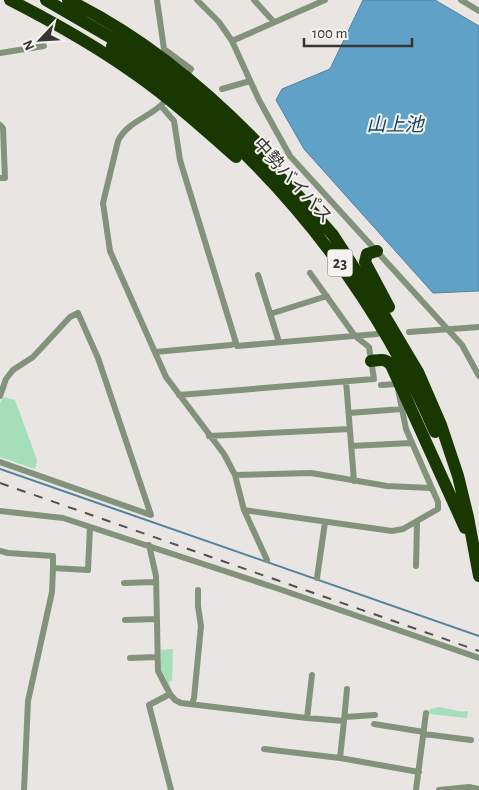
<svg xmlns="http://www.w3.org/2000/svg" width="479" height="790" viewBox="0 0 479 790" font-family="'Alegreya Sans','Noto Sans JP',sans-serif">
<rect width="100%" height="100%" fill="#e8e5e2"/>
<!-- green -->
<path fill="#a5dfb9" d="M 3,397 L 15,400 L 37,460 L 35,469 L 0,457 L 0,404 Z
M 173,649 L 172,681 L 169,681 L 170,686 L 161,670 L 161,650 Z
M 439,707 C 448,708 460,713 468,711 L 467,718 L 429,714 L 430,709 Z"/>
<!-- water -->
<path fill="#5fa1c7" stroke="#53819b" d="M 363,0 L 435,0 L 479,26 L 479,291 L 433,293 L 304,149 L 276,100 L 282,89 L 330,69 Z"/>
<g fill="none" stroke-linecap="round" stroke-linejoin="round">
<!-- stream -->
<path stroke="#53819b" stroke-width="2" d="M 0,469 L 479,636"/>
<!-- street -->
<path stroke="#83937b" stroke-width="6" d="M 157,0 L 164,49 L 191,69 L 188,73
M 197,0 L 219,22 L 232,41 L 259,100 L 290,156 L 462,345 L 479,376
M 254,0 L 274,22
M 461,0 L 479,11
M 232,41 L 325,0
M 0,53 L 44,46
M 222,89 L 250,81
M 166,100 C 153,117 128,120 118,141 L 103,203 L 110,251 L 166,377 L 224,454 L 235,475 L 244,510 L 392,531 L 403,529 L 438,509 L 438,502 L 406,429 L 397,384 L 381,385
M 161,106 L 174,121 L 180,160 L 237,346 L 377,334
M 0,125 L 3,128 L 5,178 L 0,178
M 258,275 L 279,342
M 270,314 L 327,296
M 409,332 L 479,327
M 155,352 L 231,345 L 236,343
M 346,381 L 354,481
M 179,395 L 374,379 L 369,347 L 355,336 L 310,273
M 0,396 L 6,379 L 13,370 L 33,357 L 70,317 L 78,313 L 98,358 L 151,515 L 0,462
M 349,413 L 402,409
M 209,436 L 350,429
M 351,446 L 411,443
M 235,475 L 311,473 L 387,486 L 431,488
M 244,510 L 267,560
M 0,511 L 63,518 L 279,589 L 479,658
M 149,545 L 156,576 L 158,671 L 170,694 L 175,700 L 181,703 L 307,718 L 344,721 L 340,758
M 0,551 L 8,553 L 53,556 L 53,568
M 416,566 L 417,522
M 317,578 L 325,522
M 124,583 L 155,582
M 125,620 L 156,619
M 130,658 L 157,657
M 170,694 L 149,705 L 171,790
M 192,704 L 194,698 L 201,626 L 198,606 L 198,590
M 345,717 L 375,715
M 307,718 L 312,675
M 344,721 L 347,689
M 374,724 L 424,732
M 424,734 L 471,740
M 264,749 L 340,758 L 419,772
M 24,790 L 28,701 L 52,592 L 53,568 L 88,570 L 90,527
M 416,790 L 426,713
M 439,790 L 469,787 L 479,789"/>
<!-- highway -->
<path stroke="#183701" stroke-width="12" d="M 10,0 C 53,22 96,46 135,74 C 171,99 203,128 236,157
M 46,0 L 139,54 L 197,98 L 223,121 L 295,192 L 333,235 L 377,303 L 418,372 L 441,425 L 458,476 L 468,517 L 479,576
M 68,0 C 144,37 211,93 269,155
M 112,46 C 139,66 166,84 191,105 C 296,193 381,306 435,432
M 377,251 L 367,254 L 365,262 L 389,307
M 371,361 C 380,360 385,358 391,365 L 465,528"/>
<!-- rail -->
<path stroke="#51504f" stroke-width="2" stroke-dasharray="9 9" stroke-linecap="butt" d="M 0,483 L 479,651"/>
</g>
<g text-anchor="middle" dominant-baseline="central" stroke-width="4" stroke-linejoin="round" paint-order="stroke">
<!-- shield labels -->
<rect fill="#f5f2ef" stroke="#6f6e6c" stroke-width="1" x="327.5" y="249.5" width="25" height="27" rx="4"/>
<g font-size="16" font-weight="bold" fill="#363534">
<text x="340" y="263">23</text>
</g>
<!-- street labels -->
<g font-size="18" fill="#363534" stroke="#f5f2ef">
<text transform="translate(292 181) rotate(48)">中勢バイパス</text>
</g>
<!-- water labels -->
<g font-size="19" font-style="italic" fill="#124762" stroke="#f5f2ef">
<text x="395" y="125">山上池</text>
</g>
</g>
<!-- north arrow -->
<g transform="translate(40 40) rotate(245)" stroke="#f5f2ef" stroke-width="4" paint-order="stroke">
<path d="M0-4L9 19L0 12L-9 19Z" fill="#363534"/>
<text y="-8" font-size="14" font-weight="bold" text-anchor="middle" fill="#363534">N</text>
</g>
<!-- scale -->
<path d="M304 38v8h108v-8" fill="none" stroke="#363534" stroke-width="2.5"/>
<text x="312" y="38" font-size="15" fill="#363534" stroke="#f5f2ef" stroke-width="4" paint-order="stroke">100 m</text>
</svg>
